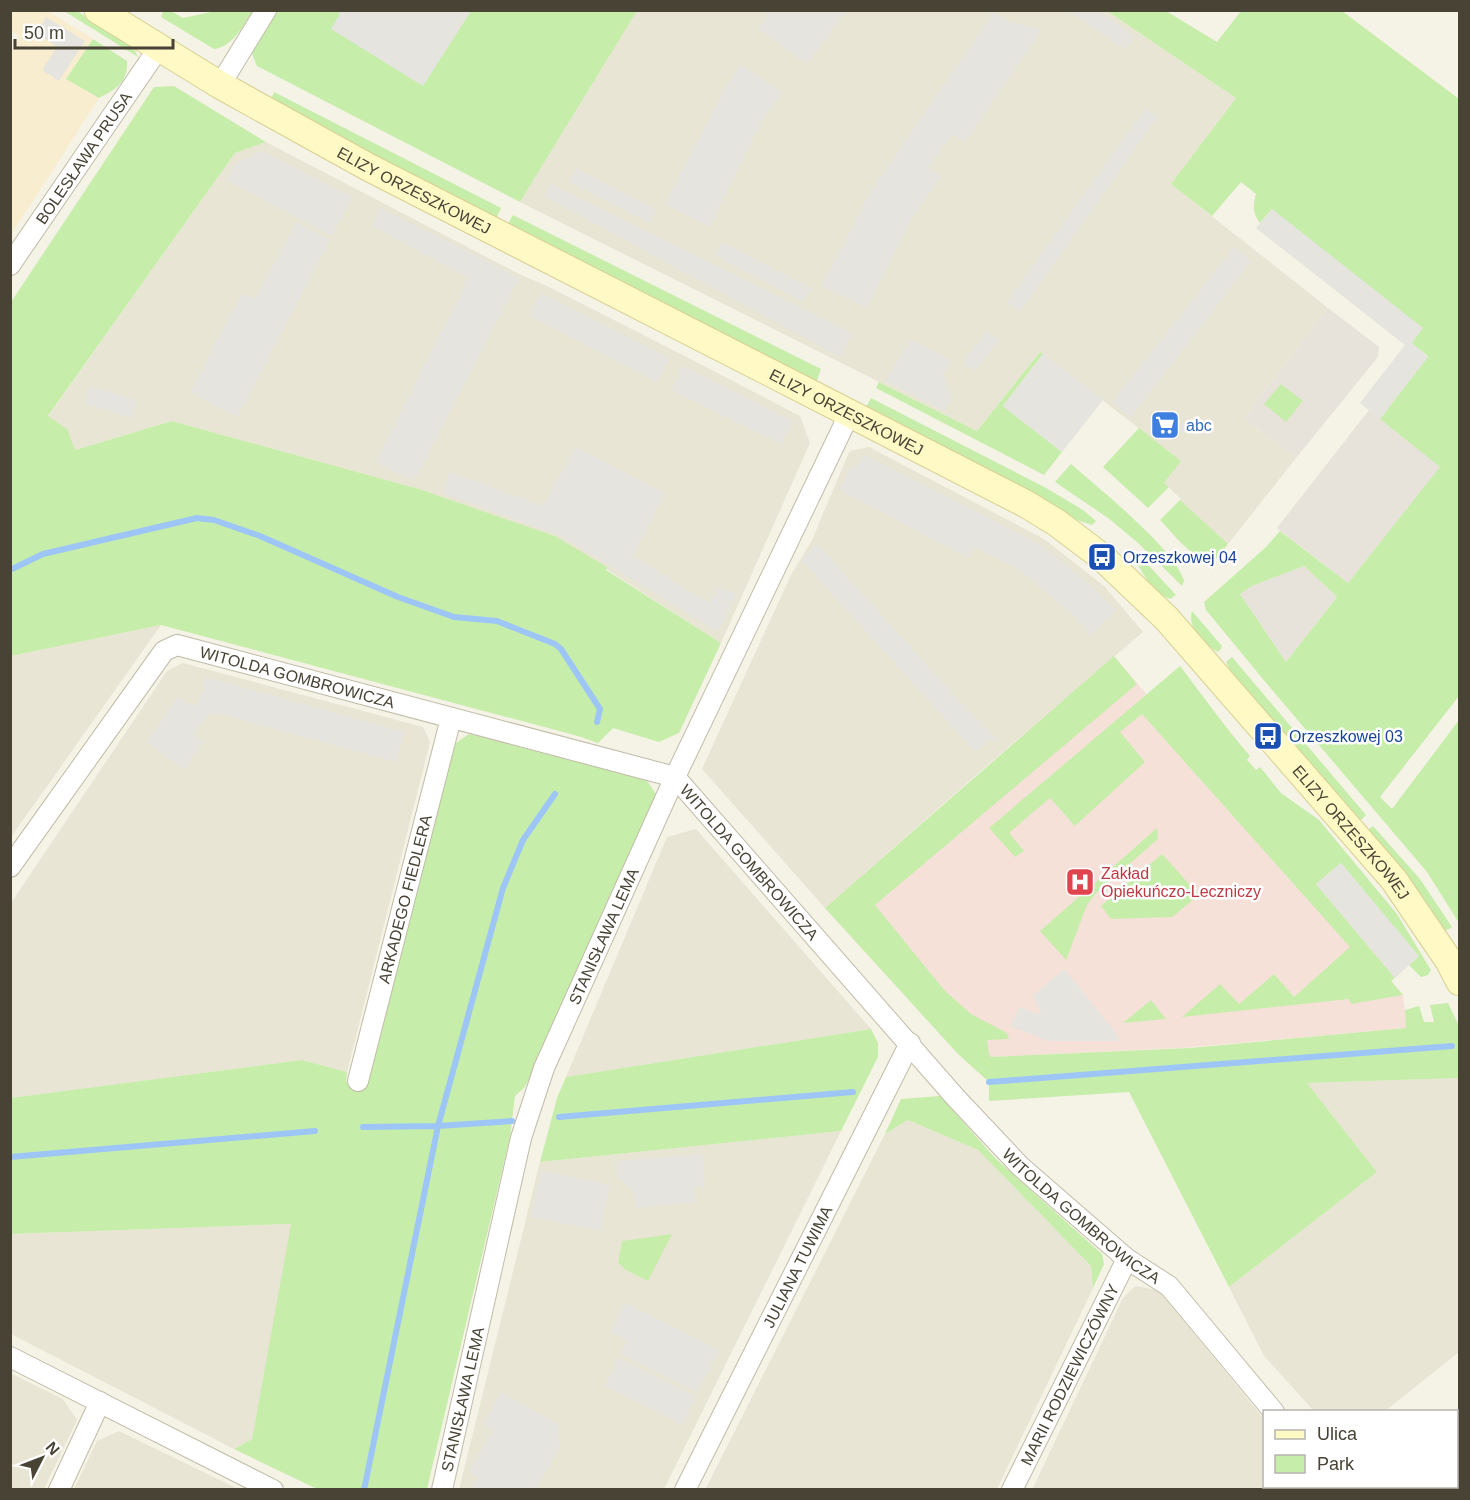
<svg xmlns="http://www.w3.org/2000/svg" width="1470" height="1500" viewBox="0 0 1470 1500" font-family="Helvetica,sans-serif">
<rect width="100%" height="100%" fill="#f5f2e6"/>
<!-- residential -->
<path fill="#e9e5d4" d="M 637,11 L 1107,11 L 1236,98 L 1171,184 L 1328,308 L 1244,418 L 1296,458 L 1228,544 L 1180,501 L 1181,499 L 1164,483 L 1180,460 L 1040,352 L 977,431 L 520,202 Z
M 266,142 L 521,275 L 545,285 L 679,353 L 800,416 L 810,443 L 721,643 L 555,536 L 419,489 L 172,421 L 11,469 L 235,153 Z
M 869,447 L 1044,539 L 1104,586 L 1143,632 L 976,775 L 825,908 L 702,769 L 791,575 L 812,540 L 847,457 L 850,451 Z
M 161,625 L 11,837 L 11,656 Z
M 183,663 L 423,727 L 430,742 L 347,1072 L 302,1060 L 11,1098 L 11,903 L 167,671 Z
M 696,829 L 871,1029 L 566,1077 L 667,837 Z
M 1459,1078 L 1459,1352 L 1385,1411 L 1314,1411 L 1264,1356 L 1229,1287 L 1377,1172 L 1307,1083 Z
M 908,1120 L 978,1150 L 1091,1266 L 1093,1288 L 997,1489 L 705,1490 L 885,1134 Z
M 841,1131 L 664,1489 L 459,1490 L 540,1162 Z
M 292,1224 L 252,1439 L 234,1449 L 11,1334 L 10,1234 Z
M 1135,1286 L 1158,1290 L 1264,1419 L 1264,1486 L 1320,1487 L 1322,1489 L 1032,1490 L 1123,1298 Z
M 10,1373 L 63,1399 L 77,1420 L 44,1489 L 11,1489 Z
M 119,1431 L 234,1487 L 235,1489 L 74,1489 L 97,1441 Z"/>
<!-- commercial -->
<path fill="#f9edd0" d="M 11,11 L 48,11 L 93,39 L 66,79 L 99,98 L 11,235 L 10,53 L 20,37 L 11,31 Z"/>
<!-- industrial -->
<path fill="#e7e3db" d="M 1328,308 L 1379,347 L 1378,357 L 1296,458 L 1244,418 Z
M 1369,410 L 1441,467 L 1348,583 L 1277,528 Z
M 1304,566 L 1337,597 L 1286,662 L 1240,594 L 1252,586 Z"/>
<!-- medical -->
<path fill="#f6e1d9" d="M 1114,656 L 1403,995 L 1407,1028 L 1182,1048 L 991,1057 L 958,1054 L 825,908 Z"/>
<!-- green -->
<path fill="#c7edab" fill-rule="evenodd" d="M 64,11 L 77,11 L 133,47 L 138,57 Z
M 163,11 L 171,11 L 183,18 L 216,11 L 253,11 C 243,25 233,47 214,49 L 161,17 Z
M 273,11 L 637,11 L 520,202 L 257,66 L 249,46 Z
M 1107,11 L 1166,11 L 1217,42 L 1241,11 L 1342,11 L 1459,99 L 1459,696 L 1380,797 L 1392,809 L 1459,720 L 1459,923 L 1427,872 L 1267,684 L 1206,610 L 1204,602 L 1266,547 L 1280,531 L 1348,583 L 1440,467 L 1380,419 L 1428,356 L 1411,343 L 1272,209 L 1260,223 C 1252,212 1253,206 1256,194 L 1241,182 L 1212,216 L 1171,184 L 1236,98 ZM 1304,566 L 1337,597 L 1286,662 L 1240,594 L 1252,586 Z
M 93,39 L 127,61 C 128,82 117,89 99,98 L 66,79 Z
M 174,86 L 266,142 L 235,153 L 48,416 L 67,429 L 75,450 L 172,421 L 419,489 L 555,536 L 607,567 L 606,570 L 721,643 L 679,733 L 659,742 L 613,728 L 598,743 L 578,736 L 161,625 L 11,656 L 11,302 L 154,87 Z
M 274,92 L 501,208 L 496,219 L 270,101 Z
M 513,215 L 821,369 L 816,383 L 506,227 Z
M 1040,352 L 1043,354 L 1003,406 L 1062,452 L 1044,475 L 876,388 L 879,382 L 977,431 Z
M 1281,384 L 1303,401 L 1286,422 L 1264,404 Z
M 871,398 L 1046,488 L 1083,510 L 1096,521 L 1092,525 L 1071,518 L 866,407 Z
M 1139,428 L 1181,461 L 1164,483 L 1169,487 L 1148,508 L 1103,467 Z
M 1071,464 C 1098,488 1176,550 1184,581 L 1182,586 L 1137,542 L 1108,518 L 1055,482 Z
M 1180,500 L 1228,544 C 1224,549 1220,556 1215,559 C 1200,569 1170,530 1160,520 Z
M 1135,551 L 1176,595 L 1170,599 C 1151,592 1141,570 1132,554 Z
M 1192,611 L 1222,646 L 1221,649 L 1218,652 C 1204,644 1187,628 1192,611 Z
M 1114,656 L 1137,684 L 875,905 L 945,991 L 971,1014 L 1007,1033 L 1009,1039 L 987,1040 L 989,1054 L 991,1057 L 1190,1048 L 1406,1028 L 1405,1010 L 1419,1006 L 1424,1022 L 1434,1022 L 1430,1005 L 1448,1003 L 1459,1026 L 1459,1078 L 1307,1083 L 1377,1172 L 1229,1287 L 1129,1092 L 989,1101 L 989,1082 L 958,1054 L 825,908 Z
M 1232,657 L 1366,815 L 1362,819 L 1358,820 L 1230,670 L 1226,662 Z
M 1180,666 C 1203,696 1225,727 1250,756 L 1247,760 L 1256,770 L 1260,767 L 1281,793 L 1319,820 L 1397,914 L 1431,970 L 1428,975 L 1421,977 L 1409,965 L 1418,957 L 1341,863 L 1316,884 L 1395,978 L 1391,981 L 1403,995 L 1351,1004 L 1349,999 L 1182,1017 L 1220,984 L 1239,1004 L 1274,974 L 1294,997 L 1350,947 L 1142,714 L 1120,732 L 1145,762 L 1075,826 L 1050,798 L 1009,833 L 1024,851 L 1015,857 L 989,828 Z
M 469,734 L 646,779 L 656,794 L 532,1074 L 524,1088 L 515,1096 L 510,1137 L 427,1489 L 317,1489 L 234,1449 L 252,1439 L 291,1224 L 11,1234 L 10,1098 L 302,1060 L 347,1072 L 346,1082 L 368,1084 L 453,745 Z
M 1373,826 L 1420,879 L 1452,927 L 1445,931 L 1412,885 L 1370,836 L 1369,829 Z
M 1157,828 L 1158,839 L 1096,893 L 1087,905 L 1066,960 L 1040,931 Z
M 1162,854 L 1199,895 L 1172,917 L 1111,919 L 1101,906 Z
M 1151,1000 L 1166,1019 L 1123,1023 Z
M 871,1029 L 878,1043 L 878,1057 L 841,1131 L 540,1162 L 557,1098 L 566,1077 Z
M 940,1096 L 996,1159 L 1102,1254 L 1104,1264 L 1093,1288 L 1091,1266 L 978,1150 L 908,1120 L 885,1134 L 901,1099 Z
M 672,1234 L 648,1281 L 626,1270 L 618,1263 L 622,1241 Z"/>
<!-- parking -->
<path fill="#e5e4df" d="M 336,11 L 471,11 L 423,86 L 331,29 L 340,14 Z
M 771,11 L 771,10 L 846,11 L 807,64 L 758,28 Z
M 1069,11 L 1098,11 L 1135,36 L 1124,49 Z
M 994,12 L 1007,21 L 1042,29 L 965,142 L 952,134 L 928,167 L 941,177 L 913,216 L 867,308 L 822,286 L 871,190 Z
M 46,17 L 85,41 L 59,81 L 42,70 L 57,47 L 37,33 Z
M 740,64 L 782,92 L 762,120 L 709,227 L 665,204 L 720,97 Z
M 1145,108 L 1157,117 L 1020,312 L 1006,303 Z
M 262,151 L 352,197 L 332,236 L 226,180 L 235,163 Z
M 576,168 L 657,210 L 650,223 L 569,182 Z
M 551,184 L 852,333 L 840,357 L 544,196 Z
M 381,208 L 519,278 L 414,481 L 375,462 L 457,302 L 467,277 L 372,226 Z
M 1272,209 L 1423,328 L 1412,343 L 1428,357 L 1380,419 L 1360,403 L 1405,345 L 1256,228 Z
M 296,222 L 330,240 L 237,417 L 190,392 L 242,293 L 255,299 Z
M 722,242 L 811,288 L 803,302 L 714,255 Z
M 1234,247 L 1251,261 L 1131,417 L 1112,402 Z
M 541,293 L 669,358 L 657,382 L 530,316 Z
M 986,331 L 999,340 L 975,371 L 963,362 Z
M 910,339 L 951,360 L 944,374 L 952,398 L 944,411 L 885,381 Z
M 1043,354 L 1103,400 L 1062,452 L 1003,406 Z
M 683,366 L 793,421 L 781,444 L 671,390 Z
M 90,386 L 137,400 L 132,418 L 85,404 Z
M 575,447 L 665,493 L 633,556 L 709,603 L 718,587 L 736,594 L 718,632 L 561,536 L 442,493 L 450,472 L 543,506 Z
M 863,454 L 1041,545 L 1097,591 L 1116,611 L 1090,635 L 1073,615 L 1020,570 L 974,547 L 967,557 L 839,490 L 851,466 L 856,468 Z
M 817,544 L 960,702 L 999,741 L 988,740 L 975,752 L 801,560 Z
M 206,677 L 404,732 L 396,762 L 217,713 L 209,714 L 204,719 L 193,734 L 203,743 L 183,770 L 147,742 L 177,697 L 195,706 L 203,691 Z
M 1341,863 L 1419,956 L 1395,978 L 1316,884 Z
M 1064,969 L 1114,1030 L 1120,1041 L 1048,1041 L 1010,1026 L 1019,1007 L 1038,1014 L 1041,1013 L 1033,996 Z
M 703,1154 L 705,1186 L 694,1187 L 695,1202 L 636,1208 L 634,1192 L 618,1178 L 616,1161 Z
M 541,1170 L 610,1185 L 600,1231 L 531,1217 Z
M 624,1302 L 719,1350 L 697,1392 L 620,1354 L 627,1340 L 612,1333 Z
M 619,1358 L 696,1396 L 682,1424 L 605,1386 Z
M 500,1392 L 558,1424 L 560,1446 L 536,1489 L 472,1489 L 478,1477 L 469,1472 L 492,1430 L 484,1424 Z"/>
<g fill="none" stroke-linecap="round" stroke-linejoin="round">
<!-- stream -->
<path stroke="#9dc6f7" stroke-width="6" d="M 10,570 L 43,554 L 197,518 L 214,520 L 260,536 L 398,597 L 454,617 L 497,621 L 555,644 L 561,649 L 600,709 L 597,722
M 989,1082 L 1452,1046
M 559,1117 L 853,1092
M 363,1127 L 438,1126 L 512,1121
M 10,1157 L 315,1131
M 364,1490 L 438,1126 L 503,888 L 523,840 L 555,794"/>
<!-- street casing -->
<g stroke="#c1bca8" stroke-width="22">
<g id="street">
<path d="M 220,85 L 266,10"/>
<path id="s1" d="M 10,265 L 158,49"/>
<path id="s2" d="M 10,867 L 164,651 L 177,645 L 675,777 L 956,1098 L 1020,1166 L 1127,1259 L 1169,1286 L 1274,1412"/>
<path id="s3" d="M 358,1081 L 451,718"/>
<path d="M 10,1357 L 273,1490"/>
<path d="M 1336,1486 L 1339,1490"/>
<path d="M 59,1490 L 100,1402"/>
<path id="s4" d="M 442,1490 L 521,1138 L 544,1068 L 675,777 L 844,425 L 845,411"/>
<path id="s5" d="M 685,1490 L 910,1043"/>
<path id="s6" d="M 1012,1490 L 1127,1259"/>
</g>
</g>
<!-- secondary casing -->
<g stroke="#d8d092" stroke-width="29">
<g id="secondary">
<path id="s7" d="M 98,10 L 220,85 L 368,167 L 845,411 L 1026,504 L 1057,523 L 1102,557 L 1167,619 L 1394,880 L 1449,961 L 1460,982"/>
</g>
</g>
<!-- street -->
<use href="#street" stroke="#fff" stroke-width="20"/>
<!-- secondary -->
<use href="#secondary" stroke="#fff9c6" stroke-width="27"/>
</g>
<!-- icons -->
<defs>
<g id="supermarket-square" transform="scale(1.5)"><rect x="-9" y="-9" width="18" height="18" rx="4" fill="#3f7fe0" stroke="#fff"/><path d="M-6-5.5h2.5l.6 2H6L4.5 2H-2.5L-4.4-4H-6ZM-1.5 3.2a1.3 1.3 0 1 0 .1 0ZM3 3.2a1.3 1.3 0 1 0 .1 0Z" fill="#fff"/></g>
<g id="bus-square" transform="scale(1.5)"><rect x="-9" y="-9" width="18" height="18" rx="4" fill="#1a4fb4" stroke="#fff"/><path d="M-5-6H5V4H4V6H2V4H-2V6H-4V4H-5ZM-3.5-4V0h7V-4ZM-3.5 1.2v1.5H-2V1.2ZM2 1.2v1.5H3.5V1.2Z" fill="#fff"/></g>
<g id="hospital-square" transform="scale(1.5)"><rect x="-9" y="-9" width="18" height="18" rx="4" fill="#e0444e" stroke="#fff"/><path d="M-5-5h3v3.5h4V-5h3V5h-3V1.5h-4V5h-3Z" fill="#fff"/></g>
</defs>
<g fill-rule="evenodd">
<use href="#supermarket-square" x="1165" y="425"/>
<use href="#bus-square" x="1102" y="557"/>
<use href="#bus-square" x="1268" y="736"/>
<use href="#hospital-square" x="1080" y="882"/>
</g>
<g text-anchor="middle" dominant-baseline="central" stroke-width="5" stroke-linejoin="round" paint-order="stroke">
<!-- street labels -->
<g font-size="16" fill="#484335" stroke="#fff">
<text stroke="none"><textPath href="#s1" startOffset="130">BOLESŁAWA PRUSA</textPath></text>
<text stroke="none"><textPath href="#s7" startOffset="364">ELIZY ORZESZKOWEJ</textPath></text>
<text stroke="none"><textPath href="#s7" startOffset="850">ELIZY ORZESZKOWEJ</textPath></text>
<text stroke="none"><textPath href="#s2" startOffset="404">WITOLDA GOMBROWICZA</textPath></text>
<text stroke="none"><textPath href="#s7" startOffset="1516">ELIZY ORZESZKOWEJ</textPath></text>
<text stroke="none"><textPath href="#s2" startOffset="908">WITOLDA GOMBROWICZA</textPath></text>
<text stroke="none"><textPath href="#s3" startOffset="188">ARKADEGO FIEDLERA</textPath></text>
<text stroke="none"><textPath href="#s4" startOffset="579">STANISŁAWA LEMA</textPath></text>
<text stroke="none"><textPath href="#s2" startOffset="1394">WITOLDA GOMBROWICZA</textPath></text>
<text stroke="none"><textPath href="#s5" startOffset="250">JULIANA TUWIMA</textPath></text>
<text stroke="none"><textPath href="#s6" startOffset="129">MARII RODZIEWICZÓWNY</textPath></text>
<text stroke="none"><textPath href="#s4" startOffset="93">STANISŁAWA LEMA</textPath></text>
</g>
<!-- shop labels -->
<g font-size="16" fill="#366cbe" stroke="#fff" text-anchor="start">
<text x="1186" y="425">abc</text>
</g>
<!-- transit labels -->
<g font-size="16" fill="#164399" stroke="#fff" text-anchor="start">
<text x="1123" y="557">Orzeszkowej 04</text>
<text x="1289" y="736">Orzeszkowej 03</text>
</g>
<!-- health labels -->
<g font-size="16" fill="#be3a42" stroke="#fff" text-anchor="start">
<text x="1101" y="873">Zakład<tspan x="1101" dy="18">Opiekuńczo-Leczniczy</tspan></text>
</g>
</g>
<!-- border -->
<rect width="1470" height="1500" fill="none" stroke="#484335" stroke-width="24"/>
<!-- legend -->
<rect x="1263" y="1410" width="195" height="78" fill="#ffffff" stroke="#b6b4ae" stroke-width="1.5"/>
<rect x="1275" y="1430" width="30" height="9" fill="#fff9c6" stroke="#b6b4ae" stroke-width="1.5"/>
<text x="1317" y="1440" font-size="18" fill="#484335">Ulica</text>
<rect x="1275" y="1455" width="30" height="18" fill="#c7edab" stroke="#b6b4ae" stroke-width="1.5"/>
<text x="1317" y="1470" font-size="18" fill="#484335">Park</text>
<!-- north arrow -->
<g transform="translate(42 1458) rotate(48)" stroke="#ffffff" stroke-width="4.5" paint-order="stroke">
<path d="M0-4.5L10 22L0 15L-10 22Z" fill="#484335"/>
<text y="-9" font-size="16" font-weight="bold" text-anchor="middle" fill="#484335">N</text>
</g>
<!-- scale -->
<path d="M15 39v9h158v-9" fill="none" stroke="#484335" stroke-width="3"/>
<text x="24" y="39" font-size="18" fill="#484335" stroke="#ffffff" stroke-width="4.5" paint-order="stroke">50 m</text>
</svg>
